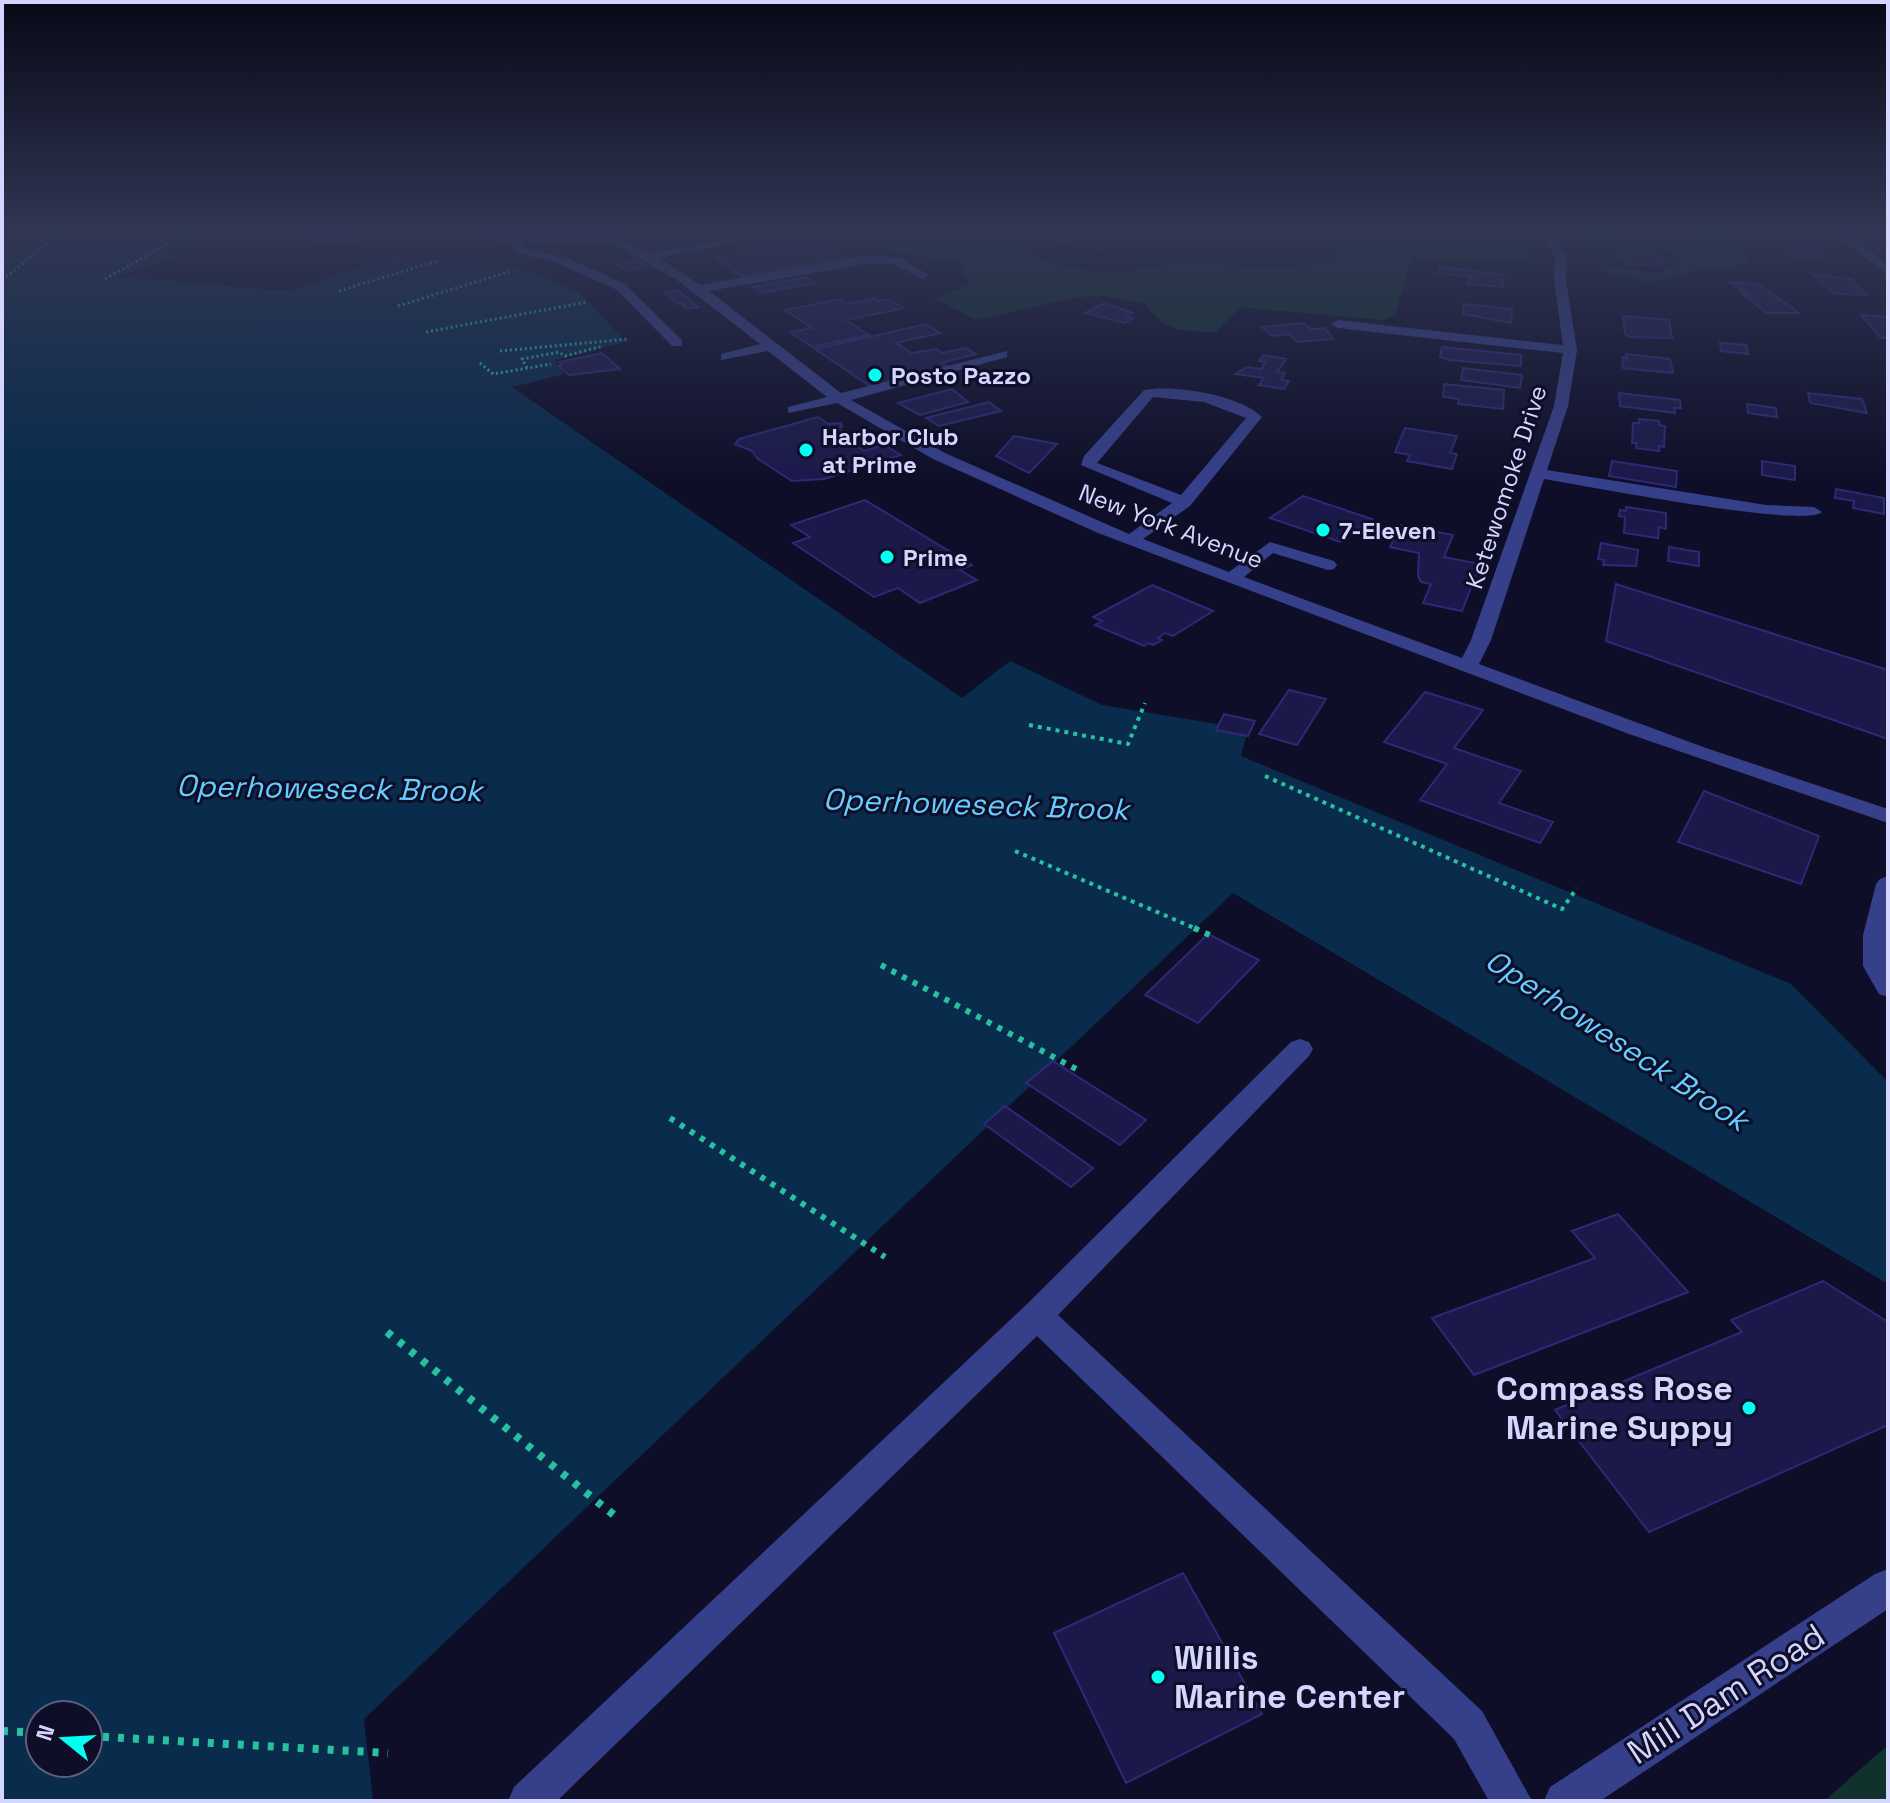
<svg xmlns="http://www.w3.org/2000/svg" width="1890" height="1803" viewBox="0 0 1890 1803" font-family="'Space Grotesk',sans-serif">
<rect width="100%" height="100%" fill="#0e0e28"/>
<!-- green -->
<path fill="#11322c" d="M 843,229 L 976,229 L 997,241 L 1063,267 L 1110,274 L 1182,262 L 1265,267 L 1312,265 L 1331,260 L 1339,245 L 1323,229 L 1416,229 L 1414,230 L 1424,243 L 1528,246 L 1531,257 L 1522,262 L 1412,257 L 1395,315 L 1383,320 L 1240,307 L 1216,332 C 1182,330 1165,334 1146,304 L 1104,296 L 1078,297 L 976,320 L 934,298 L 970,284 L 960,263 L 892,250 Z
M 1573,229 L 1590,229 L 1648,244 L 1694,240 L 1690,229 L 1721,229 L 1750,260 L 1733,267 L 1702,269 L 1649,282 L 1604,271 L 1601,267 L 1659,273 L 1681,262 L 1673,251 L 1571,244 Z
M 1888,1745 L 1888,1801 L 1824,1801 Z"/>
<!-- water -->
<path fill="#092b4c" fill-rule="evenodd" d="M 60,229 L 236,229 L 164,253 L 177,258 L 115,276 L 286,291 L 393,257 L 518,267 L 579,292 L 626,342 L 555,360 L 564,374 L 512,387 L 962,698 L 1010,661 L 1102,705 L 1248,729 L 1241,756 L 1791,984 L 1888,1082 L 1888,1284 L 1233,893 L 364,1719 L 373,1801 L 2,1801 L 2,251 L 15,251 L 37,234 L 54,234 ZM 40,1715 L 88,1715 L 88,1763 L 40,1763 Z"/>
<!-- building -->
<path fill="#1b194a" stroke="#2d2977" stroke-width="2" d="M 747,229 L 776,229 L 799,238 L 765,247 L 730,233 Z
M 1070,229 L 1093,233 L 1096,230 L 1119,232 L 1102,249 L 1059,241 Z
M 1417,229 L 1453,229 L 1459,239 L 1415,237 L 1414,231 L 1418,231 Z
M 1194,231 L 1203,245 L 1149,245 L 1144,234 Z
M 1259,233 L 1316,236 L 1318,248 L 1264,247 L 1264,244 L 1260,244 Z
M 821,241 L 846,258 L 742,277 L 717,258 Z
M 1778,243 L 1811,244 L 1823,257 L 1792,256 Z
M 1616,249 L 1648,250 L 1664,261 L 1657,261 L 1661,265 L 1628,264 Z
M 635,260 L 648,266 L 628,271 L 616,265 Z
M 1439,267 L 1504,275 L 1503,287 L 1466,284 L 1472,277 L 1438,273 Z
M 1812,274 L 1852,279 L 1866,295 L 1835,294 Z
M 806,277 L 815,283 L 762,293 L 753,287 Z
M 1728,282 L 1759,284 L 1799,313 L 1767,313 L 1742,294 L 1748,294 Z
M 678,290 L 698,307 L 686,309 L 682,305 L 684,303 L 677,304 L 664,292 Z
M 874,298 L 878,301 L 888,299 L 904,308 L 846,320 L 869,335 L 812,347 L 790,332 L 812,328 L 785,310 L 840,299 L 847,304 Z
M 1104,303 L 1133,313 L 1127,316 L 1133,318 L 1124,323 L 1085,313 Z
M 1464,304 L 1512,309 L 1511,323 L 1463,314 Z
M 1861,315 L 1888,317 L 1888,338 L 1881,338 Z
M 1623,316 L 1669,320 L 1672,338 L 1629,337 L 1625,334 Z
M 1304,323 L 1311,329 L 1325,328 L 1333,339 L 1297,342 L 1289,334 L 1272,336 L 1262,327 Z
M 926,324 L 940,333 L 896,343 L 912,353 L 936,349 L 942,353 L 965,348 L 976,354 L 941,363 L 950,368 L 871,387 L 815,349 Z
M 1720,343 L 1746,345 L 1748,354 L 1721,351 Z
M 1442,347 L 1521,355 L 1521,366 L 1449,360 L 1440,357 Z
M 602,353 L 620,369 L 569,375 L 559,366 L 562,365 L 559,362 Z
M 1626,354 L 1670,359 L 1673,373 L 1623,368 L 1622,357 L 1627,358 Z
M 1263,355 L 1286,359 L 1277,372 L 1285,373 L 1281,380 L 1289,381 L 1284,389 L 1259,385 L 1264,378 L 1235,374 L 1247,367 L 1261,369 L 1266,362 L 1259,361 Z
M 1463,368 L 1522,375 L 1520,388 L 1461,380 Z
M 1444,384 L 1504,390 L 1503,409 L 1458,404 L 1459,399 L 1443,397 Z
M 952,389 L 968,402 L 920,415 L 898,403 Z
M 1619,393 L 1680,400 L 1681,408 L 1674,408 L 1675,413 L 1620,406 Z
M 1808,393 L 1862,399 L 1867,413 L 1810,403 Z
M 989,402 L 1001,411 L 939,426 L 926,418 Z
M 1747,404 L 1776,408 L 1777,417 L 1748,413 Z
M 818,417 L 828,424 L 841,423 L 842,427 L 837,428 L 856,439 L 850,441 L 864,451 L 884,445 L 901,455 L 824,479 L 792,481 L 758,459 L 752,451 L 735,444 L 739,439 Z
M 1639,419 L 1659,421 L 1659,425 L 1665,426 L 1664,447 L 1659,446 L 1659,451 L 1636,448 L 1637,443 L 1632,443 L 1633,423 L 1639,423 Z
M 1405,428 L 1457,436 L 1450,453 L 1457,454 L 1452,469 L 1407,461 L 1410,455 L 1395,452 Z
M 1014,436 L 1057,444 L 1029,473 L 996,456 Z
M 1612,461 L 1677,471 L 1676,487 L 1609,476 Z
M 1762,461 L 1795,466 L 1795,480 L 1762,475 Z
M 1836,489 L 1884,498 L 1884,514 L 1853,508 L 1854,501 L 1835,498 Z
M 1303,496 L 1372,519 L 1340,542 L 1270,518 Z
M 865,500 L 972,565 L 960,570 L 977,580 L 920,603 L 898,588 L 874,597 L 793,543 L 810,537 L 791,525 Z
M 1626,507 L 1666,513 L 1666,529 L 1659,527 L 1658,538 L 1624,533 L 1625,517 L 1619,516 L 1620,510 L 1626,511 Z
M 1401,525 L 1453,535 L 1444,557 L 1480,564 L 1462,611 L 1423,603 L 1431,584 L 1421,582 L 1418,576 L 1419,553 L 1390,547 Z
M 1601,543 L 1638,550 L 1636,566 L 1603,565 L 1604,560 L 1598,559 Z
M 1669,547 L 1699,552 L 1699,566 L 1668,561 Z
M 1616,584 L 1888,670 L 1888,739 L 1606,641 Z
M 1152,585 L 1213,611 L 1173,636 L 1165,633 L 1158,638 L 1162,640 L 1153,645 L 1149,643 L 1144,646 L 1095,625 L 1102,621 L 1093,617 Z
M 1289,690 L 1326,699 L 1297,745 L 1259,734 Z
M 1425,692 L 1483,710 L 1454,748 L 1521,771 L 1499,803 L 1553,822 L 1540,843 L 1420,800 L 1447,764 L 1384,742 Z
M 1224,714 L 1255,721 L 1248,736 L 1216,730 Z
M 1704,791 L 1819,836 L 1801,884 L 1678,842 Z
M 1208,934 L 1259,960 L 1198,1023 L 1145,995 Z
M 1053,1061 L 1146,1120 L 1120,1145 L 1026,1083 Z
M 1005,1106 L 1093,1168 L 1071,1187 L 984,1124 Z
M 1618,1214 L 1688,1292 L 1474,1375 L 1432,1318 L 1595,1258 L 1572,1231 Z
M 1823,1281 L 1888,1322 L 1888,1425 L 1649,1532 L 1555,1410 L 1742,1332 L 1731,1320 Z
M 1183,1573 L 1262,1714 L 1126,1783 L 1054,1633 Z"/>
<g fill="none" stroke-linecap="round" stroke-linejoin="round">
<!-- path-far3 -->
<path stroke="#28c0a0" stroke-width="3" stroke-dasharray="2 3" stroke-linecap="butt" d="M 6,277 L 65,229
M 105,279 L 194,229
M 339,291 L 437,261
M 398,306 L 511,271
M 426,332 L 587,302
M 500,351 L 628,339
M 480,363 L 493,374 L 551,364
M 527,368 L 522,359 L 559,352 L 565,356 L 603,346"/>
<!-- path-far2 -->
<path stroke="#28c0a0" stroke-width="4" stroke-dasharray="4 5" stroke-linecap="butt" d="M 1029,725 L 1128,744 L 1145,703
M 1265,776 L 1562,909 L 1577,888
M 1015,851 L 1199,930"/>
<!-- path-far1 -->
<path stroke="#28c0a0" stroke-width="6" stroke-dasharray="5 7" stroke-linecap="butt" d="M 1194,928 L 1212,936
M 881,965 L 1078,1070
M 670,1118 L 885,1257"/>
<!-- path -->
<path stroke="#28c0a0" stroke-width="8" stroke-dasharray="6 9" stroke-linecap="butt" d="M 387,1332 L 620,1520
M 2,1731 L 40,1733
M 88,1736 L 388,1753"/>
<!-- minor -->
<path fill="#363f89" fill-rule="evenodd" d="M 337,229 L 600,237 L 585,229 L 600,229 L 649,253 L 733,239 L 733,243 L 659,258 L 700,285 L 870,255 L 900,258 L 929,275 L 923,279 L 893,264 L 870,263 L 709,291 L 841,393 L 1007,351 L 1007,357 L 851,400 L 945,453 L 1129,534 L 1172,503 L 1081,465 L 1084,456 L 1144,390 C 1173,384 1241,395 1262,417 L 1190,506 L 1143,539 L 1229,572 L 1270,542 L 1334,561 L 1337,565 L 1334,569 L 1328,570 L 1273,553 L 1244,577 L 1462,658 L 1471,640 L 1554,406 L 1563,353 L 1338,328 L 1331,324 L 1338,320 L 1563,345 L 1554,280 L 1555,256 L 1535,229 L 1547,229 L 1567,256 L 1566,280 L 1577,350 L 1568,406 L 1547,470 L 1766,505 L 1814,507 L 1822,512 C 1805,529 1582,485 1544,479 L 1491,640 L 1479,664 L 1706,748 L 1888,809 L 1888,823 L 1629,734 L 1098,533 L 933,459 L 837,403 L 788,413 L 788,407 L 827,397 L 768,351 L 721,360 L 721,354 L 760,344 L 677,280 L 614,244 L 521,242 L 524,248 L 565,257 L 625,284 L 682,340 L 682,346 L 672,346 L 617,290 L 557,263 L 515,252 L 512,245 L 515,242 L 343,232 ZM 1153,397 L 1204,402 L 1246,418 L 1181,495 L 1097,463 Z
M 1829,229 L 1842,229 L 1888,265 L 1888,275 Z
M 313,236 L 352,238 L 358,241 L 352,244 L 309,241 L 307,239 Z
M 1888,876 L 1888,997 L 1879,994 L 1863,966 L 1863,935 L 1876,884 L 1880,879 Z
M 1300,1039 L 1309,1042 L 1313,1049 L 1309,1056 L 1058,1315 L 1482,1711 L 1532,1801 L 1489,1801 L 1454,1739 L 1037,1336 L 557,1801 L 508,1801 L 514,1787 L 1026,1305 L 1291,1042 Z
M 1888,1569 L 1888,1609 L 1600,1801 L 1544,1801 L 1550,1787 L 1875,1574 Z"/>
</g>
<!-- sky -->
<linearGradient id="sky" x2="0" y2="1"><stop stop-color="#080816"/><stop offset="0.48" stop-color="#303653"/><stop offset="1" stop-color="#303653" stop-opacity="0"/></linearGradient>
<rect width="1890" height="481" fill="url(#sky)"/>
<!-- markers -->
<g fill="#01fff2" stroke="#0e0e28" stroke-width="3">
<circle cx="875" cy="375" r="8"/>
<circle cx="806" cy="450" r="8"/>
<circle cx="1323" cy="530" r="8"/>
<circle cx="887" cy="557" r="8"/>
<circle cx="1749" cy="1408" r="8"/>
<circle cx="1158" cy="1677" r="8"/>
</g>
<g text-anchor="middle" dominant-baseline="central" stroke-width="6" stroke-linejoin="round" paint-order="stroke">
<!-- far-poi labels -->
<g font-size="24" font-weight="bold" fill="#d5d6ff" stroke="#0e0e28" text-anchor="start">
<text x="891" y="375">Posto Pazzo</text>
<text x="822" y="436">Harbor Club<tspan x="822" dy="28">at Prime</tspan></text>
<text x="1339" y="530">7-Eleven</text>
<text x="903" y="557">Prime</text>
</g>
<!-- far-street labels -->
<g font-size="24" fill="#d5d6ff" stroke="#0e0e28">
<text transform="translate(1506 487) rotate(-72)">Ketewomoke Drive</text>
<text transform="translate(1171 526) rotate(21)">New York Avenue</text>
</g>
<!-- water labels -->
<g font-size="30" font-style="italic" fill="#63ceff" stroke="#0e0e28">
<text transform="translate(329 788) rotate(1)">Operhoweseck Brook</text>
<text transform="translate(976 804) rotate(2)">Operhoweseck Brook</text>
<text transform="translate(1617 1040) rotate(33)">Operhoweseck Brook</text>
</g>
<!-- near-poi labels -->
<g font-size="34" font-weight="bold" fill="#d5d6ff" stroke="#0e0e28" text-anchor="end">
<text x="1733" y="1388">Compass Rose<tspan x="1733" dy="39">Marine Suppy</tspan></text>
<text x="1174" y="1657" text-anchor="start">Willis<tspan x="1174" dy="39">Marine Center</tspan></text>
</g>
<!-- near-street labels -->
<g font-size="34" fill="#d5d6ff" stroke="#0e0e28">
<text transform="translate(1726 1694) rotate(-33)">Mill Dam Road</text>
</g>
</g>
<!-- border -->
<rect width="1890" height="1803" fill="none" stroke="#d5d6ff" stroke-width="8"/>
<!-- north arrow -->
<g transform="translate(64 1739) rotate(288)"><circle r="38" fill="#0e0e28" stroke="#5e5e7e" stroke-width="2"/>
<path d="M0-6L14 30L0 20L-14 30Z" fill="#01fff2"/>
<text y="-12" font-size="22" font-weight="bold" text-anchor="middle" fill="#d5d6ff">N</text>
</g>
</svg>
